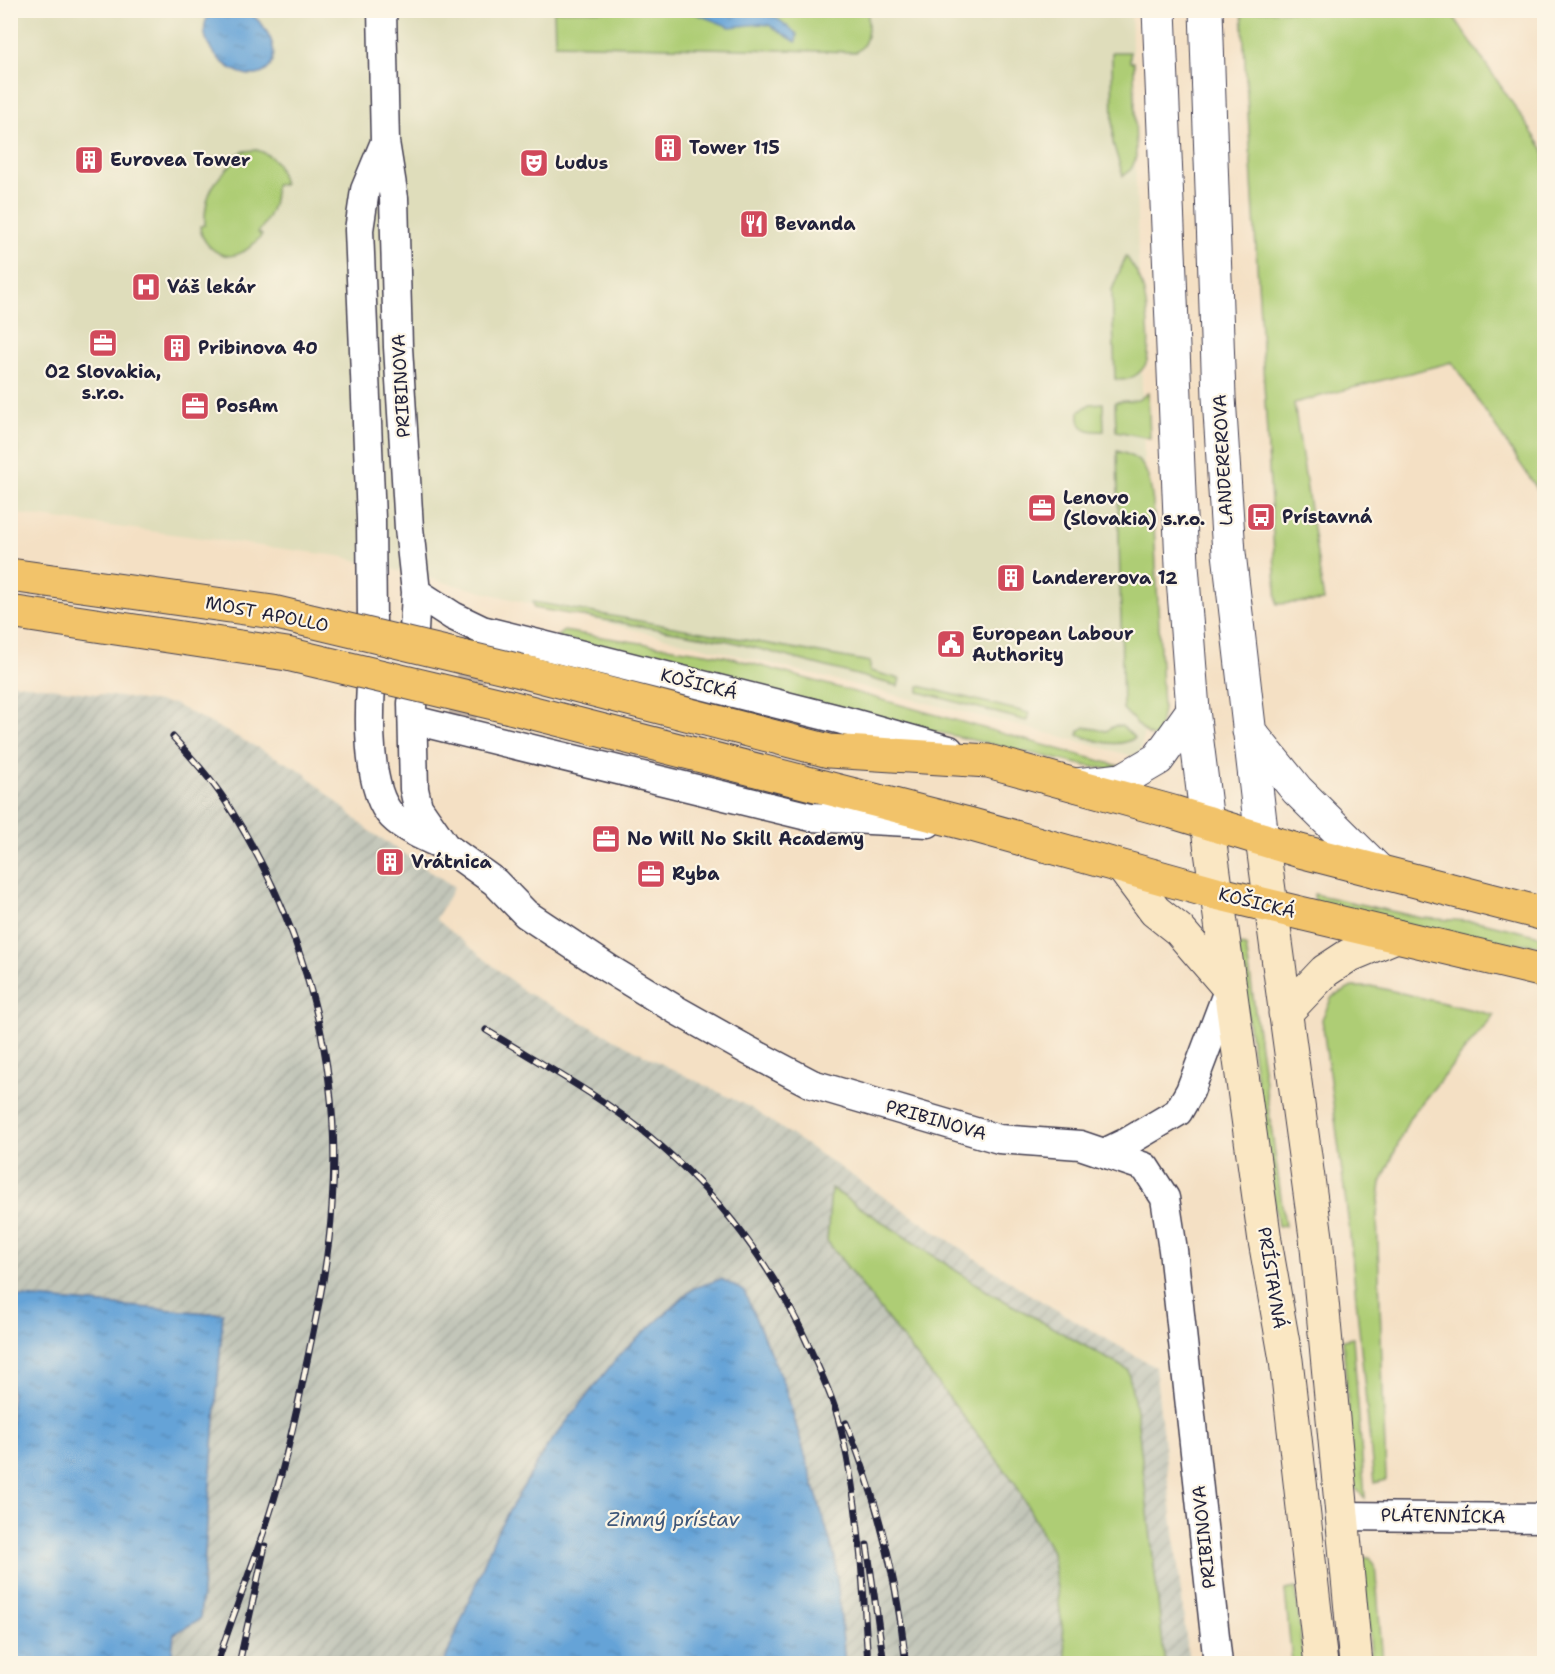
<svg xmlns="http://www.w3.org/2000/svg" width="1555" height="1674" viewBox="0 0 1555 1674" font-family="'Shantell Sans',sans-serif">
<defs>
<pattern id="industrial-furrows" width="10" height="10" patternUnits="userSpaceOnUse" patternTransform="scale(1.5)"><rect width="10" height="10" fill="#c3c6b9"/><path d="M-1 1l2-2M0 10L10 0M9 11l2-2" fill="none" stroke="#a7aaa0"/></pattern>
<pattern id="water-ripples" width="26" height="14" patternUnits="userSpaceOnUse" patternTransform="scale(1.5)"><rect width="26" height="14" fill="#65a3d7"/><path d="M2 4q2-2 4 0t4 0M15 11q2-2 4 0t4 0" fill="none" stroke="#5384b0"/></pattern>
</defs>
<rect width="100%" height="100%" fill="#fcf5e5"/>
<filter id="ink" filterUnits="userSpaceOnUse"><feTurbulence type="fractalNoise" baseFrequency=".0167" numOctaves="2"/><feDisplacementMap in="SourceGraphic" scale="12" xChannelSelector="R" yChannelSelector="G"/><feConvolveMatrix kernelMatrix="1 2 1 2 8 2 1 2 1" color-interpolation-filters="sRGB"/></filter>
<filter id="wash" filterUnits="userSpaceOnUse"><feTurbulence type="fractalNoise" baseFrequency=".008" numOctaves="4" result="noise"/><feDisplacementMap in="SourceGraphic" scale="24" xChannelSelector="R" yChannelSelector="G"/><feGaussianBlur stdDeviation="1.35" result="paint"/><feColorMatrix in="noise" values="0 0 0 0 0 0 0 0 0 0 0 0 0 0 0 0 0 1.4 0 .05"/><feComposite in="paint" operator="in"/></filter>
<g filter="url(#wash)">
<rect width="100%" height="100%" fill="#f4e0c4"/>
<!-- built -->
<path fill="#dfddbb" d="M 10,11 L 1131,11 L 1151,698 L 1139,758 L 1071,739 L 339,556 L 11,513 Z"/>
<!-- industrial -->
<path fill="url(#industrial-furrows)" d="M 11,683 L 174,704 L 302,771 L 368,830 L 454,887 L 436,919 L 525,992 L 656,1061 L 751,1108 L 1029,1294 L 1155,1367 L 1189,1663 L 845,1663 L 835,1558 L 785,1387 L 744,1291 L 497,1531 L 444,1663 L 171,1663 L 223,1313 L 208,1313 L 11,1296 Z"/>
<!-- green -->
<path fill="#aecd75" stroke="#687858" stroke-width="1.5" d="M 868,10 C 868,24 870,45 856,52 L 555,44 L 554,11 Z
M 1242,11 L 1450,11 L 1544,150 L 1544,499 L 1452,362 L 1294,403 L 1324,601 L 1277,604 Z
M 1112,52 L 1130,52 L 1130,62 L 1134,62 L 1136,157 C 1133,166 1131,172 1123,176 L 1113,143 Z
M 257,150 C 277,157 278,164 284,184 L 275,185 C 276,204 269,218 258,233 L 262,235 C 248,252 229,265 210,247 C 204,241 200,235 200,226 L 205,225 C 204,194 214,180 236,160 L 233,158 L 243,151 Z
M 1126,256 C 1132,265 1139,274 1142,285 C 1147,301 1150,338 1148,355 C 1147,371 1130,383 1115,379 L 1112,290 Z
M 10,317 L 17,460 L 16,491 L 10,489 Z
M 1148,393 L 1150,438 L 1116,431 L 1115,402 L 1138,400 Z
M 1103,403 L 1104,431 C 1089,432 1077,430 1079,412 L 1090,404 Z
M 1117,451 C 1148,459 1149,475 1153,503 L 1163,709 L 1158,739 L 1148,735 L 1123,709 Z
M 533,602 L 870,662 L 870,671 L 900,679 L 898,686 L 729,641 L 534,608 Z
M 563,631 L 725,656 L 1119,766 L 1109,769 L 1087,766 L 770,694 L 557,637 Z
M 919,686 L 1029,713 L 1027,721 L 919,692 Z
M 1114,726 L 1122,726 L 1135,738 C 1115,749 1099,741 1078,735 L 1079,731 L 1085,727 L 1106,731 Z
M 1314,894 L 1422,918 L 1482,922 L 1544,937 L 1544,947 L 1532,944 L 1482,942 L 1315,904 Z
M 1237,945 L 1246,946 L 1285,1226 L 1278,1227 Z
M 1352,987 L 1376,987 L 1494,1015 L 1410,1117 L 1381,1183 L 1377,1215 L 1386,1480 L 1374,1483 L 1349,1226 L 1322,1019 L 1332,997 Z
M 831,1188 L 987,1291 L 1128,1370 L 1137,1415 L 1165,1663 L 1067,1663 L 1052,1552 L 1015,1483 L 827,1241 Z
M 1353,1338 L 1365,1498 L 1354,1487 L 1343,1340 Z
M 1370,1557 L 1375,1565 L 1383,1663 L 1372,1663 L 1362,1558 Z
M 1296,1588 L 1303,1663 L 1292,1663 L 1285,1590 Z"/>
<!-- water -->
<path fill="url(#water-ripples)" stroke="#446289" stroke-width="1.5" d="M 212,11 C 221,10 236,8 244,11 C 263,17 283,51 269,68 C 246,94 183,42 212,11 Z
M 689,11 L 715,11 L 736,14 L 749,11 L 768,11 L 797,34 L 796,42 L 769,25 L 760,24 L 730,27 Z
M 721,1279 L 744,1291 L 785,1387 L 835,1558 L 845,1663 L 444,1663 L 497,1531 L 546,1448 L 619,1355 L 694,1288 Z
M 11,1296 L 208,1313 L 223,1313 L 200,1619 L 174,1634 L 171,1663 L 11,1663 Z"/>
</g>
<g filter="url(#ink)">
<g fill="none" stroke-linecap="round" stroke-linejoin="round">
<!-- minor-tunnel -->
<path stroke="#cabaa9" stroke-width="28" stroke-dasharray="28 14" stroke-linecap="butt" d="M 459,731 L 480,639"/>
<!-- minor casing -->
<g stroke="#423e50" stroke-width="31">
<path id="minor" d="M 382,10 L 385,142 L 394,198 L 398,347 L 409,528 L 416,592 L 414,631
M 416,592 L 453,616 L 482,630 L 842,720 L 949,750
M 372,622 L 371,519 L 359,230 L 365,190 L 385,142
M 371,684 C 369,718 367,791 392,816 C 405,829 424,837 440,844
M 412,703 L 414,789 L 418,807 L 445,846 L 495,882 L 526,914 L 609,969 L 678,1011 L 749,1051 L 812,1084 L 999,1139 L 1080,1145 L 1145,1167 L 1165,1198 L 1173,1250 L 1218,1664
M 413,720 L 811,817 L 928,823
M 1104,1153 L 1129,1141 L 1178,1112 L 1190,1091 L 1229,988
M 1342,1516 L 1544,1518"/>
</g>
<!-- tertiary casing -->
<g stroke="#423e50" stroke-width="35">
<path id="tertiary" d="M 1159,10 L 1182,565 L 1193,710 L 1207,822
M 1206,10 L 1219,397 L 1229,553 L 1262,839
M 1249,731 L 1297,790 L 1380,872
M 1076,785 L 1122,780 L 1158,759 L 1193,710"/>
</g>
<!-- secondary casing -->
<g stroke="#423e50" stroke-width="35">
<path id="secondary" d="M 1207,822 L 1265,1241 L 1286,1360 L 1321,1664
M 1262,839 L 1316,1237 L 1356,1664
M 1123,868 L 1155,911 L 1179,930 L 1229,988
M 1285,1013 L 1325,971 L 1348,956 L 1396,936"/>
</g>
<!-- primary casing -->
<g stroke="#423e50" stroke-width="35">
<path id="primary" d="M 521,671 L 829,751 L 988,761 L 1173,812 L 1300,851 L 1544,914
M 510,707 L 972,825 L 1216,893 L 1544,971"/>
</g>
<!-- minor -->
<use href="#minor" stroke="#fff" stroke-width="28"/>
<!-- tertiary -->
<use href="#tertiary" stroke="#fff" stroke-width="33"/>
<!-- secondary -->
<use href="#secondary" stroke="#fae7c3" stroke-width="33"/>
<!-- primary -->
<use href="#primary" stroke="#f2c36a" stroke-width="33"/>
<!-- rail casing -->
<g stroke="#22223b" stroke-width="7">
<path id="rail" d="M 173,737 C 192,758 211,779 226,802 C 303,921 343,1063 332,1205 C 329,1260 317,1313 306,1366 C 297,1410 288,1453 275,1496 C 259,1552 235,1607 217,1664
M 486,1030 C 541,1064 600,1095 650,1137 C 719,1194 774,1267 810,1349 C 822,1376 836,1404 842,1434 C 860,1509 863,1586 868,1664
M 846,1423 C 879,1502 897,1579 906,1664
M 867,1545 L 884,1664
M 239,1664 L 265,1546"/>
</g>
<!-- rail -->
<use href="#rail" stroke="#fcf5e5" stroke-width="4.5" stroke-dasharray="14" stroke-linecap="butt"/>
<!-- primary-bridge casing -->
<g stroke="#423e50" stroke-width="35" stroke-linecap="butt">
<path id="primary-bridge" d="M 10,575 L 273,612 L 521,671
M 10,612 L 287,654 L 510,707"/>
</g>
<!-- primary-bridge -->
<use href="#primary-bridge" stroke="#f2c36a" stroke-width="33"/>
</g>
</g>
<!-- icons -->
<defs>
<g id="building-square" transform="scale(1.5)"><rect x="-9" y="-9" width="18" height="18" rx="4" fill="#d1495b" stroke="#fcf5e5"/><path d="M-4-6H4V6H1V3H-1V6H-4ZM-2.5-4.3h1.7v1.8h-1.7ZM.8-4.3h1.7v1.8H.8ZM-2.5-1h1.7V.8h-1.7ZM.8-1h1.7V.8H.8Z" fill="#fff"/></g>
<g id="theatre-square" transform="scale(1.5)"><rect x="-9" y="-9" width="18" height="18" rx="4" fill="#d1495b" stroke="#fcf5e5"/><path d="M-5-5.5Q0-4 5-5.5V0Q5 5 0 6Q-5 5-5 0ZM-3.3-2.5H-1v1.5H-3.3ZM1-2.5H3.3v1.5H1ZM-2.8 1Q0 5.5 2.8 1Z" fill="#fff"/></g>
<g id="restaurant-square" transform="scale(1.5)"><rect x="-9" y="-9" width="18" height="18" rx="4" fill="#d1495b" stroke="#fcf5e5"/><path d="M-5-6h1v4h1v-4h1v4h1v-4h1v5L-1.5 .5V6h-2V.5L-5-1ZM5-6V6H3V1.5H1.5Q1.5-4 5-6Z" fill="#fff"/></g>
<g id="hospital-square" transform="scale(1.5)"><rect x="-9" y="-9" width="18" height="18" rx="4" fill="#d1495b" stroke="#fcf5e5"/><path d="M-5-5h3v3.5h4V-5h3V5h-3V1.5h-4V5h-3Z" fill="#fff"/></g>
<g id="office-square" transform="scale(1.5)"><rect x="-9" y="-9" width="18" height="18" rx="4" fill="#d1495b" stroke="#fcf5e5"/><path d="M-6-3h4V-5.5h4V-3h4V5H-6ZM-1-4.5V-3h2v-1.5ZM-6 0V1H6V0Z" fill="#fff"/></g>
<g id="bus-square" transform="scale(1.5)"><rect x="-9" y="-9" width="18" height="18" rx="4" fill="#d1495b" stroke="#fcf5e5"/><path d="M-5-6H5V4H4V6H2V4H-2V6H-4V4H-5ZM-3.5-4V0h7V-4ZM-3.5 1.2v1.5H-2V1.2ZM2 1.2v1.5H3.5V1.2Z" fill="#fff"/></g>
<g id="civic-square" transform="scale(1.5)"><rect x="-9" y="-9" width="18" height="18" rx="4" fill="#d1495b" stroke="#fcf5e5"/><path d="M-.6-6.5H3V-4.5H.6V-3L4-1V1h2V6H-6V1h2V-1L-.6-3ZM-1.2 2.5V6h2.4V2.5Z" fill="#fff"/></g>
</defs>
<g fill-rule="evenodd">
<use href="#building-square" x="668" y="148"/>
<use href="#building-square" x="89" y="160"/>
<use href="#theatre-square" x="534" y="163"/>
<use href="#restaurant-square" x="754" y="224"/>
<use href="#hospital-square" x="146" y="287"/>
<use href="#office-square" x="103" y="343"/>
<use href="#building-square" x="177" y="348"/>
<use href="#office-square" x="195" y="406"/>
<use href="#office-square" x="1042" y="508"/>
<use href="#bus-square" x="1261" y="517"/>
<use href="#building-square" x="1011" y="578"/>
<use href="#civic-square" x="951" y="644"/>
<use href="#office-square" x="606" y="839"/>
<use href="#building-square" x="390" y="862"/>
<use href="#office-square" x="651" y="874"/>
</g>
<g text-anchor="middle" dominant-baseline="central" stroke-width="4.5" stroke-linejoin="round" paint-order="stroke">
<!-- poi labels -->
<g font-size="18" font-weight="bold" fill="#22223b" stroke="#fcf5e5" text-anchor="start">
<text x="689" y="148">Tower 115</text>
<text x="110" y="160">Eurovea Tower</text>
<text x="555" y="163">Ludus</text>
<text x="775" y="224">Bevanda</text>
<text x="167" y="287">Váš lekár</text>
<text x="198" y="348">Pribinova 40</text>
<text x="103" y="372" text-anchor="middle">O2 Slovakia,<tspan x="103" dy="21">s.r.o.</tspan></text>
<text x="216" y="406">PosAm</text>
<text x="1063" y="498">Lenovo<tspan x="1063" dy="21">(Slovakia) s.r.o.</tspan></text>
<text x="1282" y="517">Prístavná</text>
<text x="1032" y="578">Landererova 12</text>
<text x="972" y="634">European Labour<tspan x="972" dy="21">Authority</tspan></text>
<text x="627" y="839">No Will No Skill Academy</text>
<text x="411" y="862">Vrátnica</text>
<text x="672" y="874">Ryba</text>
</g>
<!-- street labels -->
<g font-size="18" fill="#22223b" stroke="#fcf5e5">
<text transform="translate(401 386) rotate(-93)">PRIBINOVA</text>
<text transform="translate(1223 460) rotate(-93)">LANDEREROVA</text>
<text transform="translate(267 614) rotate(11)">MOST APOLLO</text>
<text transform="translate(699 684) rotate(14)">KOŠICKÁ</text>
<text transform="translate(1257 903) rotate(14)">KOŠICKÁ</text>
<text transform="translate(936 1120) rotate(16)">PRIBINOVA</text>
<text transform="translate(1272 1278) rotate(81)">PRÍSTAVNÁ</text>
<text transform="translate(1443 1516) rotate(1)">PLÁTENNÍCKA</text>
<text transform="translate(1204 1537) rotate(-96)">PRIBINOVA</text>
</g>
<!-- water labels -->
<g font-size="20" font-style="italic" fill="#3d5679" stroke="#fcf5e5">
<text x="673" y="1519">Zimný prístav</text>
</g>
</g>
<!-- margin -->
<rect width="1555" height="1674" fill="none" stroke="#fcf5e5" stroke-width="36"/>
</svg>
